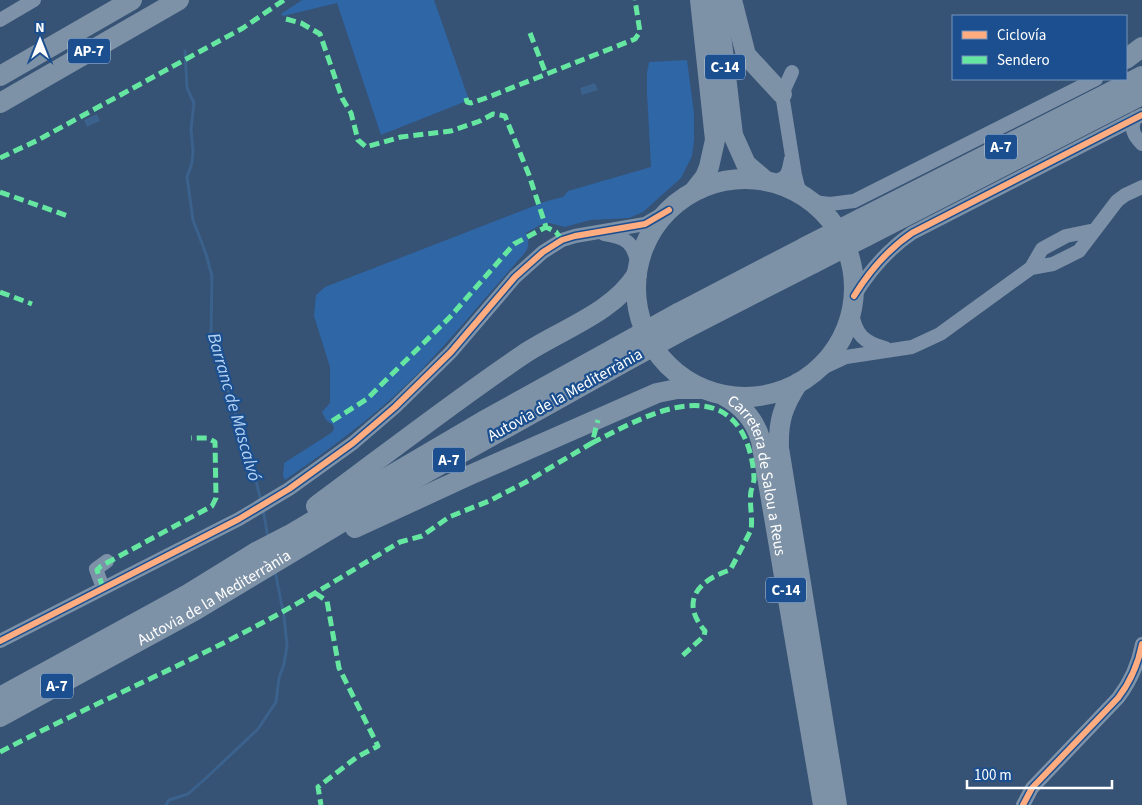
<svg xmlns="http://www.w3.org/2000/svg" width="1142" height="805" viewBox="0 0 1142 805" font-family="'Source Sans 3',sans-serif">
<rect width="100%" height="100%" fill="#365274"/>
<!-- green -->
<path fill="#2f66a5" d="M 302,0 L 434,0 L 469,100 L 381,135 L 337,3 L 283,16 L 281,14 Z
M 687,60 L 694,113 L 694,140 L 692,156 L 681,178 L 643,212 L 629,218 L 590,220 L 565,227 L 549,223 L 542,224 L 526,233 C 529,243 530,245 524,254 C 485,297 449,343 407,384 C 370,420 328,450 285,480 L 283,476 L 284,463 L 331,433 L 334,429 L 333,425 L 326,420 L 322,412 L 330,403 L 330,367 L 314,316 L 316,295 L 325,287 L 547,201 L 563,197 L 568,191 L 651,167 L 647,93 L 647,73 L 649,62 Z"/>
<!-- water -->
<path fill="#3b618d" d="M 595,83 L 598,90 L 582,95 L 580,88 Z
M 97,114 L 100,121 L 87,127 L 84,120 Z"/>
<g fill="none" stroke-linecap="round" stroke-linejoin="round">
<!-- stream -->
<path stroke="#3b618d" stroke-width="3" d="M 185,51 L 187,88 L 194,103 L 191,129 L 193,151 L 192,163 L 187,177 L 193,220 L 206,254 L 212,276 L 211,334 L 233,407 L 247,445 L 261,501
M 263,509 L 268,538
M 166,805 L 169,800 L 188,794 L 205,779 L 258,729 L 276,702 L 279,678 L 284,664 L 287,646 L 284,616 L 275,571"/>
<!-- minor -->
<path stroke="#7d92a8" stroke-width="14" d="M 0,20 L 34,0
M 792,72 L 782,94 L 795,175 L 798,187 L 804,196
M 1135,118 C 1130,129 1134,136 1142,144
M 770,182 C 787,179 788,176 791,159
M 813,202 L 830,204 L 854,201 L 1096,79
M 604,234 C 627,237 634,243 638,266
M 1031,268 L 1042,249 L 1066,236 L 1095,230
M 854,296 C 870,270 887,250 912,233 L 1142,115
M 852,312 C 855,334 864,343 885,348
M 816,371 L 846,357 L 912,347 L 940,334 L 1031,268 L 1053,264 L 1079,251 L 1117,201 L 1125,195 L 1142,187
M 103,588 L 96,569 L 107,561
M 0,641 L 239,519 L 289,489 L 353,443 L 395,407 L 451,352 L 515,277 L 543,252 L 562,240 L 575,236 L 645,224 L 669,210
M 1023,805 L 1032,788 L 1118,698 C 1131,681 1138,665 1142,644"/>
<!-- highway -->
<g stroke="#7e92a7" stroke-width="20">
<path d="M 717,0 L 733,135 L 746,164 L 766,181"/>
<path d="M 732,0 L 746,55 L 782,94"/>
<path d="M 1126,59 L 1142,47"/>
<path d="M 0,76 L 132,0"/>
<path d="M 0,103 L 179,0"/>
<circle cx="745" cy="288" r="109"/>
<path d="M 694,191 L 705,177 L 709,167 L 715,140 L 700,0"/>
<path d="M 860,219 L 1142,76"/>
<path d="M 867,236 L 1142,95"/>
<path d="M 678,313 L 805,247"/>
<path d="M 687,328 L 814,263"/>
<path d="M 798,383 C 783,406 778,421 779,448 L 837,805"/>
<path id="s1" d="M 724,396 C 743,406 755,420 761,441 L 823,805"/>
<path d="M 316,506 C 385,455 453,402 524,354 C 562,329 613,313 637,274"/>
<path d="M 355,528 L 470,475 L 657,393 L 677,389 L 702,389"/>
<path d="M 0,697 L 188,594 L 256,552 L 289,535 L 483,421 L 615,348"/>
<path id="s2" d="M 0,717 L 196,610 L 404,485 L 621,364"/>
</g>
<!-- highway-bridge -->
<path stroke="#7e92a7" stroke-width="20" d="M 805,247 L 860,219
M 814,263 L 867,236
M 615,348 L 678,313
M 621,364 L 687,328"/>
<!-- quiet -->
<path stroke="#66e7a1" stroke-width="5" stroke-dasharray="10 5" stroke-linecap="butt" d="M 286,19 L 301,23 L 320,34 L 342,98 L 351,113 L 358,140 L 366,147 L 401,137 L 451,131 L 480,121 L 493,114 L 505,116 L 529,175 L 546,227 L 556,232 L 562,240
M 530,33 L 546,74
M 466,98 L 467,102 L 471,103 L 486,98 L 635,39 L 640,32 L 635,0
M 0,158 L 38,140 L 243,28 L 284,0
M 0,192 L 68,216
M 0,292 L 32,304
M 332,421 L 367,399 L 387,379 L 450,317 L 514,244 L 546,227
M 592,443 C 632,423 706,378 740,429 C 749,443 754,464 754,480 C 753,484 752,488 751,491 C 749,504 753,517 751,530 C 750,532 732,567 730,570 C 699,580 679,601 705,631 L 704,636 L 681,657
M 103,588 L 97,570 L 101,566 L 212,506 L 216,498 L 215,442 L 207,438 L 191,438
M 315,593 L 327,601 L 339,668 L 378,746 L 357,757 L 318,787 L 321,805
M 0,752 C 86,707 176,669 262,623 C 309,598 354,569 400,542 L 422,536 L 449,517 L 489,501 L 526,482 L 592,443 L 598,420"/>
<!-- cycleway casing -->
<g stroke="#1b4f8f" stroke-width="9">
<path id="cycleway" d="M 854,296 C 870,270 887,250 912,233 L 1142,115
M 0,641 L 239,519 L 289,489 L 353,443 L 395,407 L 451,352 L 515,277 L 543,252 L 562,240 L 575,236 L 645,224 L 669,210
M 1023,805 L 1032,788 L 1118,698 C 1131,681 1138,665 1142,644"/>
</g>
<!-- cycleway -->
<use href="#cycleway" stroke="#ffac80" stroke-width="6"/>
</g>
<g text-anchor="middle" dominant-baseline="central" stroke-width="4.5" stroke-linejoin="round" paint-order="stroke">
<!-- shield labels -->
<g fill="#1b4f8f" stroke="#bbcadd" stroke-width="1">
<rect x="68" y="38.5" width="42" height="25" rx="4"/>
<rect x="705" y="54.5" width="40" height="25" rx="4"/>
<rect x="985" y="134.5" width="32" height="25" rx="4"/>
<rect x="433" y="447.5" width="32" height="25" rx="4"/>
<rect x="766" y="577.5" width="40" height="25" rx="4"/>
<rect x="41" y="673.5" width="32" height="25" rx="4"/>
</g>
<g font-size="15" font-weight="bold" fill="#fff">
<text x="89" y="51">AP-7</text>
<text x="725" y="67">C-14</text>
<text x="1001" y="147">A-7</text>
<text x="449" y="460">A-7</text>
<text x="786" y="590">C-14</text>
<text x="57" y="686">A-7</text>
</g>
<!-- street labels -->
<g font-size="16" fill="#fff" stroke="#1b4f8f">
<text transform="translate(565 395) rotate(-29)">Autovia de la Mediterrània</text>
<text stroke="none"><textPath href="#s1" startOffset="91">Carretera de Salou a Reus</textPath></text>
<text stroke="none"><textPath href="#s2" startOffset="245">Autovia de la Mediterrània</textPath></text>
</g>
<!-- water labels -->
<g font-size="18" font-style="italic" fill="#b5d3f5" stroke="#1b4f8f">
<text transform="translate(234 407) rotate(74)">Barranc de Mascalvó</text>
</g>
</g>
<!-- legend -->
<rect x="952" y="15" width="175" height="65" fill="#1b4f8f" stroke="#7695bc"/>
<rect x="962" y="31" width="25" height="8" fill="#ffac80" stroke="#7695bc"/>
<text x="997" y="40" font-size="15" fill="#ffffff">Ciclovía</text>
<rect x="962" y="56" width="25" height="8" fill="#66e7a1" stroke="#7695bc"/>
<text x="997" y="65" font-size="15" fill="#ffffff">Sendero</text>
<!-- north arrow -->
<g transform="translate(40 40)" stroke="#1b4f8f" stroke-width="4" paint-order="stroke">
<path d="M0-4L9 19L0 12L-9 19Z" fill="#ffffff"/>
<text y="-8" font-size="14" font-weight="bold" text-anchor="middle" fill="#ffffff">N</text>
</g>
<!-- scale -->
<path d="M967 780v8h145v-8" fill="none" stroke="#ffffff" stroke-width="2.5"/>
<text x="974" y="780" font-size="15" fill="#ffffff" stroke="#1b4f8f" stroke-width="4" paint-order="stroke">100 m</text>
</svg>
